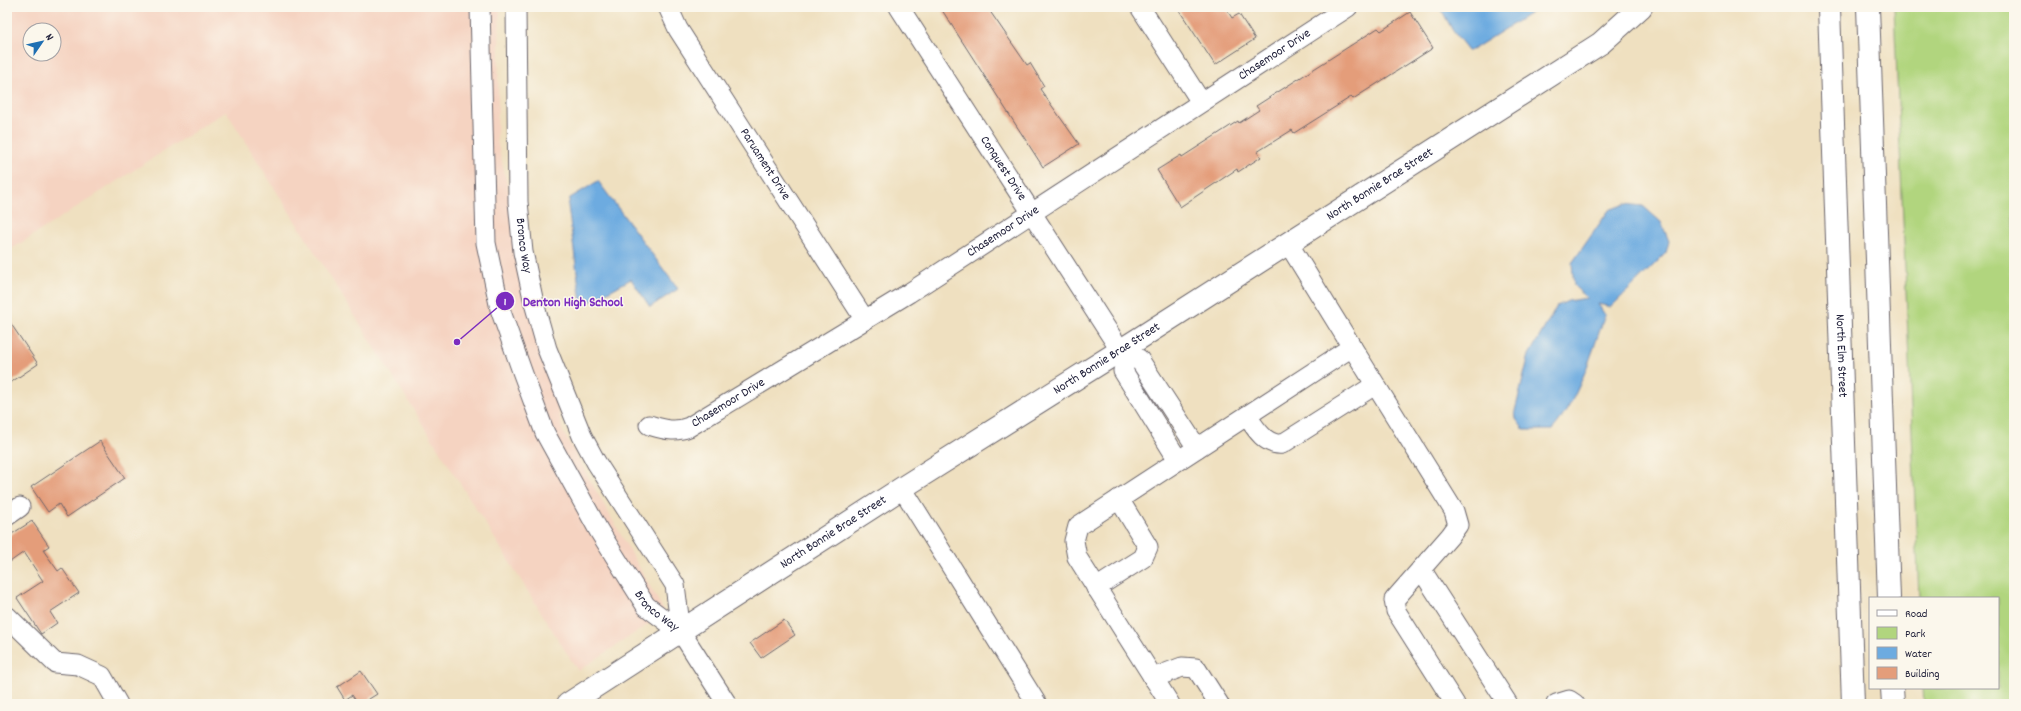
<svg xmlns="http://www.w3.org/2000/svg" width="2021" height="711" viewBox="0 0 2021 711" font-family="Dekko,sans-serif">
<rect width="100%" height="100%" fill="#fbf7ec"/>
<filter id="ink" filterUnits="userSpaceOnUse"><feTurbulence type="fractalNoise" baseFrequency=".025" numOctaves="2"/><feDisplacementMap in="SourceGraphic" scale="8" xChannelSelector="R" yChannelSelector="G"/><feConvolveMatrix kernelMatrix="1 2 1 2 8 2 1 2 1" color-interpolation-filters="sRGB"/></filter>
<filter id="wash" filterUnits="userSpaceOnUse"><feTurbulence type="fractalNoise" baseFrequency=".012" numOctaves="4" result="noise"/><feDisplacementMap in="SourceGraphic" scale="16" xChannelSelector="R" yChannelSelector="G"/><feGaussianBlur stdDeviation="0.9" result="paint"/><feColorMatrix in="noise" values="0 0 0 0 0 0 0 0 0 0 0 0 0 0 0 0 0 1.4 0 .05"/><feComposite in="paint" operator="in"/></filter>
<g filter="url(#wash)">
<rect width="100%" height="100%" fill="#efe0c0"/>
<!-- built -->
<path fill="#f5d3c1" fill-rule="evenodd" d="M 7,7 L 500,7 L 497,140 L 563,432 L 665,613 L 578,671 L 226,111 L 7,252 ZM 30,30 L 54,30 L 54,54 L 30,54 Z"/>
<!-- green -->
<path fill="#b1d57e" stroke="#6a7c5c" d="M 1894,7 L 2014,7 L 2014,704 L 1924,704 L 1923,688 L 1998,688 L 1998,598 L 1919,598 Z"/>
<!-- water -->
<path fill="#6dabe0" stroke="#48668e" d="M 1440,7 L 1540,7 L 1472,50 L 1468,50 L 1453,31 Z
M 598,181 L 678,289 L 650,307 L 631,279 L 586,304 L 581,302 L 568,206 L 570,198 Z
M 1625,204 L 1643,206 L 1661,222 L 1669,241 L 1666,253 L 1611,307 L 1598,304 L 1605,315 C 1592,352 1579,400 1552,430 L 1524,430 L 1516,419 L 1515,411 L 1529,355 L 1557,306 L 1568,301 L 1587,298 L 1574,286 L 1572,263 L 1609,210 Z"/>
<g id="blocks">
<!-- building -->
<path fill="#e49d7a" d="M 940,7 L 987,7 L 1027,65 L 1030,63 L 1044,86 L 1040,89 L 1079,144 L 1043,167 Z
M 1177,7 L 1225,7 L 1232,18 L 1239,14 L 1255,39 L 1215,65 Z
M 1410,12 L 1433,48 L 1353,99 L 1351,97 L 1294,133 L 1292,130 L 1257,152 L 1261,157 L 1238,172 L 1237,169 L 1180,207 L 1157,170 L 1181,155 L 1182,157 L 1238,121 L 1239,123 L 1259,110 L 1256,106 L 1378,28 L 1381,31 Z
M 7,318 L 38,364 L 7,385 Z
M 100,441 L 125,478 L 67,517 L 59,504 L 48,512 L 31,487 Z
M 32,521 L 49,546 L 43,550 L 58,571 L 62,568 L 79,593 L 50,612 L 57,623 L 41,634 L 17,598 L 43,581 L 24,552 L 7,564 L 7,537 Z
M 784,620 L 795,635 L 761,658 L 750,643 Z
M 361,671 L 377,694 L 361,704 L 358,704 L 352,695 L 345,700 L 337,687 Z"/>
</g>
</g>
<g filter="url(#ink)">
<use href="#blocks" fill-opacity="0" stroke="#6a646a" stroke-width="1"/>
<g fill="none" stroke-linecap="round" stroke-linejoin="round">
<!-- minor casing -->
<g stroke="#6a646a" stroke-width="21">
<g id="minor">
<path id="s1" d="M 480,7 L 486,243 L 500,309 L 523,374 L 545,433 L 599,531 L 646,606 L 681,632 L 727,704"/>
<path id="s2" d="M 516,7 L 518,202 L 523,252 L 534,303 L 547,349 L 582,436 L 596,462 L 675,585 L 681,632"/>
<path id="s3" d="M 668,7 L 678,29 L 865,320"/>
<path id="s4" d="M 899,7 L 1126,359 L 1123,371 L 1178,460"/>
<path d="M 1140,7 L 1201,102"/>
<path d="M 1288,243 L 1352,347"/>
<path d="M 1126,359 L 1139,359 L 1197,448"/>
<path d="M 1247,416 C 1255,428 1266,446 1282,444 L 1375,385"/>
<path id="s5" d="M 649,425 C 663,429 674,433 689,427 L 909,293 L 1348,7"/>
<path d="M 902,488 L 1037,704"/>
<path d="M 7,516 L 20,507"/>
<path d="M 1421,569 L 1508,704"/>
<path d="M 1096,588 L 1143,558 L 1148,547 L 1119,499"/>
<path d="M 7,616 L 55,663 L 78,665 L 102,676 L 118,704"/>
<path d="M 1153,678 L 1182,667 L 1196,668 L 1219,704"/>
<path d="M 1170,704 L 1077,557 L 1074,541 L 1078,526 L 1352,347 L 1454,511 L 1458,525 L 1450,536 L 1394,600 L 1396,611 L 1455,704"/>
<path d="M 1556,704 L 1569,700 L 1575,704"/>
</g>
</g>
<!-- major casing -->
<g stroke="#6a646a" stroke-width="24">
<g id="major">
<path id="s6" d="M 1829,7 L 1853,704"/>
<path d="M 1868,7 L 1889,598"/>
<path d="M 1892,688 L 1893,704"/>
<path id="s7" d="M 568,704 L 902,488 L 1129,345 L 1601,43 L 1641,7"/>
</g>
</g>
<!-- minor -->
<use href="#minor" stroke="#fff" stroke-width="19"/>
<!-- major -->
<use href="#major" stroke="#fff" stroke-width="22"/>
</g>
</g>
<g text-anchor="middle" dominant-baseline="central" stroke-width="3" stroke-linejoin="round" paint-order="stroke">
<!-- street labels -->
<g font-size="13" fill="#22223b" stroke="#fbf7ec">
<text stroke="none"><textPath href="#s5" startOffset="735">Chasemoor Drive</textPath></text>
<text stroke="none"><textPath href="#s3" startOffset="185">Paruament Drive</textPath></text>
<text stroke="none"><textPath href="#s4" startOffset="192">Conquest Drive</textPath></text>
<text stroke="none"><textPath href="#s7" startOffset="964">North Bonnie Brae Street</textPath></text>
<text stroke="none"><textPath href="#s5" startOffset="411">Chasemoor Drive</textPath></text>
<text stroke="none"><textPath href="#s2" startOffset="239">Bronco Way</textPath></text>
<text stroke="none"><textPath href="#s6" startOffset="349">North Elm Street</textPath></text>
<text stroke="none"><textPath href="#s7" startOffset="640">North Bonnie Brae Street</textPath></text>
<text stroke="none"><textPath href="#s5" startOffset="87">Chasemoor Drive</textPath></text>
<text stroke="none"><textPath href="#s7" startOffset="316">North Bonnie Brae Street</textPath></text>
<text stroke="none"><textPath href="#s1" startOffset="647">Bronco Way</textPath></text>
</g>
</g>
<!-- callouts -->
<path fill="none" stroke="#7b2cbf" stroke-width="1.5" d="M457 342L505 301"/>
<g fill="#7b2cbf" stroke="#fbf7ec" stroke-width="1.5">
<circle cx="457" cy="342" r="4"/>
<circle cx="505" cy="301" r="10"/>
</g>
<g font-size="12" text-anchor="middle" font-weight="bold" fill="#fff">
<text x="505" y="305">1</text>
</g>
<g font-size="14" text-anchor="middle" font-weight="bold" fill="#7b2cbf" stroke="#fbf7ec" stroke-width="3" stroke-linejoin="round" paint-order="stroke">
<text x="573" y="306">Denton High School</text>
</g>
<!-- margin -->
<rect width="2021" height="711" fill="none" stroke="#fbf7ec" stroke-width="24"/>
<!-- legend -->
<rect x="1869" y="597" width="130" height="92" fill="#fbf7ec" stroke="#a4a2a5"/>
<rect x="1877" y="610" width="20" height="6" fill="#ffffff" stroke="#a4a2a5"/>
<text x="1905" y="617" font-size="12" fill="#22223b">Road</text>
<rect x="1877" y="627" width="20" height="12" fill="#b1d57e" stroke="#a4a2a5"/>
<text x="1905" y="637" font-size="12" fill="#22223b">Park</text>
<rect x="1877" y="647" width="20" height="12" fill="#6dabe0" stroke="#a4a2a5"/>
<text x="1905" y="657" font-size="12" fill="#22223b">Water</text>
<rect x="1877" y="667" width="20" height="12" fill="#e49d7a" stroke="#a4a2a5"/>
<text x="1905" y="677" font-size="12" fill="#22223b">Building</text>
<!-- north arrow -->
<g transform="translate(42 42) rotate(56)"><circle r="19" fill="#fbf7ec" stroke="#a4a2a5"/>
<path d="M0-3L7 15L0 10L-7 15Z" fill="#1f6fb2"/>
<text y="-6" font-size="11" font-weight="bold" text-anchor="middle" fill="#22223b">N</text>
</g>
</svg>
